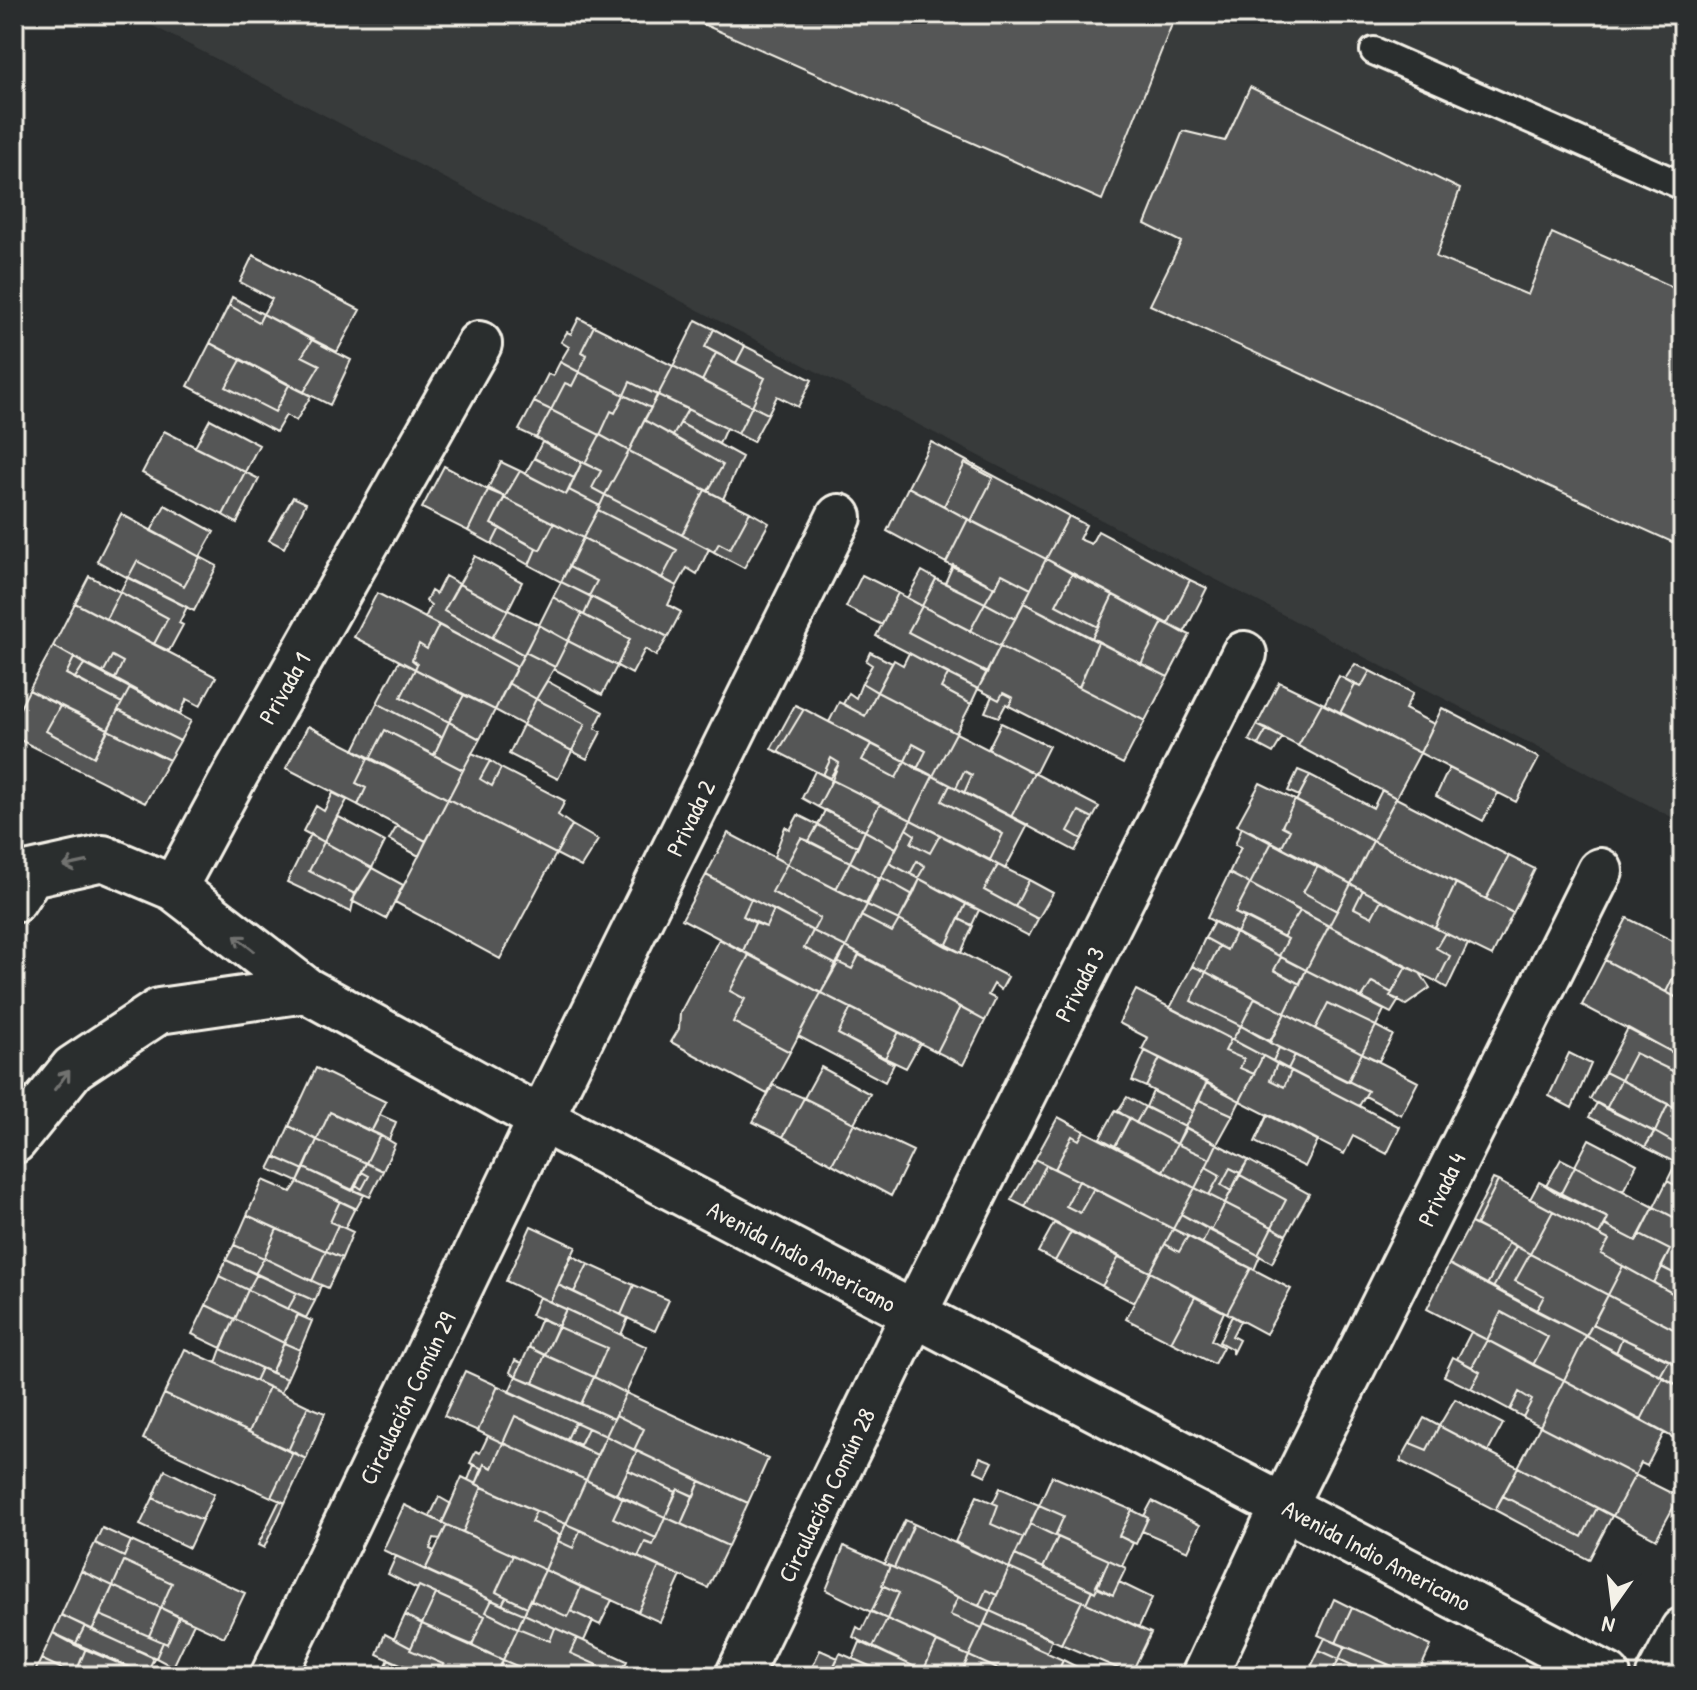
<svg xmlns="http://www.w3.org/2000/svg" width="1697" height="1690" viewBox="0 0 1697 1690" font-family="'Patrick Hand',sans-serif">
<rect width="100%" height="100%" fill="#2a2d2e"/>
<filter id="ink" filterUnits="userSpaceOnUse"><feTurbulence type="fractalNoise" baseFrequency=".0125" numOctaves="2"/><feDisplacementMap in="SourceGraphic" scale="16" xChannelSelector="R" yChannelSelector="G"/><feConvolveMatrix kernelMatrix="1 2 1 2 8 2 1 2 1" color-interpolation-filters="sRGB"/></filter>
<g filter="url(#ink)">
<!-- built -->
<path fill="#373a3a" d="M 130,14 L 1683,14 L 1683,823 Z"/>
<!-- building -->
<path fill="#555756" stroke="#f4f1e8" stroke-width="2" d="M 680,14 L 1176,14 L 1102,200 Z
M 1250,87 L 1460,189 L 1436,257 L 1528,295 L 1552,233 L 1683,292 L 1683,547 L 1150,305 L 1181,242 L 1145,224 L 1183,131 L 1225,141 Z
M 253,255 L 360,310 L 337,352 L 263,314 L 272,299 L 240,282 Z
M 232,297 L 263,314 L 259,322 L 229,305 Z
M 229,305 L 259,322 L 263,314 L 312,340 L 302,356 L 320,365 L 304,392 L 210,343 Z
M 579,318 L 594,326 L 581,352 L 587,355 L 579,372 L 560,362 L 569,347 L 561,342 L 567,332 L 571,334 Z
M 696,320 L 714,329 L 705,347 L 716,353 L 702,381 L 673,366 Z
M 594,326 L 673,366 L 658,395 L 630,382 L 624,395 L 579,372 L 587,355 L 581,352 Z
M 714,329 L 745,346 L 736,363 L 705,347 Z
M 312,340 L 351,360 L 330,405 L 304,392 L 320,365 L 302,356 Z
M 210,343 L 241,360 L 226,387 L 275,412 L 289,385 L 311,396 L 296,421 L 286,415 L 276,432 L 188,386 Z
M 745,346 L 812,380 L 798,407 L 777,396 L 768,414 L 752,406 L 765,378 L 736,363 Z
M 716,353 L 765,378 L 752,406 L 702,381 Z
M 241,360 L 289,385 L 275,412 L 226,387 Z
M 560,362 L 579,372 L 572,386 L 565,383 L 551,410 L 534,402 L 548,374 L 553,376 Z
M 673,366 L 752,406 L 738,434 L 658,395 Z
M 579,372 L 624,395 L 615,413 L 611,411 L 600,435 L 551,410 L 565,383 L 572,386 Z
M 630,382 L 657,395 L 651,408 L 624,395 Z
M 624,395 L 651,408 L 629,451 L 600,435 L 611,411 L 615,413 Z
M 658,395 L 688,409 L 673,436 L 644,420 Z
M 534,402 L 551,410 L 536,438 L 519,430 Z
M 752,406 L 768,414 L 753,442 L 738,434 Z
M 688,409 L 726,428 L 719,444 L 680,423 Z
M 551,410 L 600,435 L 585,463 L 536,438 Z
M 210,419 L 259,445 L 245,472 L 195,447 Z
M 644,420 L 723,465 L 708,491 L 629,451 Z
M 680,423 L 742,457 L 723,499 L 708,491 L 723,465 L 673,436 Z
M 164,431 L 245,472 L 223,515 L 142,473 Z
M 600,435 L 629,451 L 605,495 L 592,488 L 601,471 L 585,463 Z
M 542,442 L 582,462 L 574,478 L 534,458 Z
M 931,442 L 1069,516 L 1046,559 L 971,521 L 993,478 L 965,463 L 944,506 L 908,487 Z
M 629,451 L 705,490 L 682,535 L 605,495 Z
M 534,458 L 574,478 L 566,495 L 525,474 Z
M 501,462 L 520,471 L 505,497 L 488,488 Z
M 582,462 L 601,471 L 592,488 L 605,495 L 600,506 L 569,490 Z
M 965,463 L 993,478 L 971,521 L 944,506 Z
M 444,466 L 488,490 L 468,531 L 422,508 Z
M 520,471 L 566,495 L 569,490 L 600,506 L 583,538 L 504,498 Z
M 245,472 L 259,479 L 237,523 L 223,515 Z
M 908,487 L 968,519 L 946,563 L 887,531 Z
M 488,490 L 505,497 L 491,524 L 500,528 L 492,544 L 468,531 Z
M 705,490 L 750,512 L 730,549 L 719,543 L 714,552 L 682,535 Z
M 605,495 L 709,549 L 697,574 L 687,568 L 677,586 L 662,578 L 677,550 L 598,510 Z
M 293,497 L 306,503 L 284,548 L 269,540 Z
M 504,498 L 554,523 L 540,550 L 491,524 Z
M 165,505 L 214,532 L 200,557 L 151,531 Z
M 598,510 L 677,550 L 662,578 L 583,538 Z
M 750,512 L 769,523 L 744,568 L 714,552 L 719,543 L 730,549 Z
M 121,514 L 200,557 L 184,586 L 137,561 L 128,578 L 97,561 Z
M 1069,516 L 1086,525 L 1079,539 L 1091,544 L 1098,531 L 1190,580 L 1168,624 L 1046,559 Z
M 968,519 L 1046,559 L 1031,589 L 1002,574 L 995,588 L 946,563 Z
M 554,523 L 583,538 L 561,582 L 529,565 L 536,549 L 540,550 Z
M 500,528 L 536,549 L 529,565 L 492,544 Z
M 583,538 L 677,586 L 668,605 L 681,612 L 668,637 L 589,596 L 597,581 L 569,567 Z
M 475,556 L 522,582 L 508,610 L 459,584 Z
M 200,557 L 217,566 L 194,611 L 128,578 L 137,561 L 184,586 Z
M 1046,559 L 1072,574 L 1056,605 L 1098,627 L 1092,638 L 1024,603 Z
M 953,565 L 994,587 L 985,603 L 945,583 Z
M 569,567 L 597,581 L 589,596 L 561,582 Z
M 922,571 L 936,579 L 922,606 L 907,598 Z
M 1002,574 L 1031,589 L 1015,619 L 985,603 Z
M 1072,574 L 1113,595 L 1098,627 L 1056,605 Z
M 862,575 L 898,593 L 882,625 L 846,607 Z
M 89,576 L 120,592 L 106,619 L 75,603 Z
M 445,576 L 459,584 L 444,611 L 524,655 L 517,667 L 425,618 L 431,605 L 426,601 L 431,591 L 436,594 Z
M 128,577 L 187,607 L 179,623 L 183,625 L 169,651 L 154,644 L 168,618 L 120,592 Z
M 936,579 L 985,603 L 970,631 L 922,606 Z
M 1190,580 L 1207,588 L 1184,633 L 1168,624 Z
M 561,582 L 592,597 L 584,615 L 553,597 Z
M 459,584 L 508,610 L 492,638 L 444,611 Z
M 120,592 L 168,618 L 154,644 L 106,619 Z
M 377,593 L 439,625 L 427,649 L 419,644 L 412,660 L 417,664 L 415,669 L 354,637 Z
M 898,593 L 922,606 L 908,632 L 987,673 L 978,689 L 876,636 Z
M 1113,595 L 1163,622 L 1141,664 L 1092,638 Z
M 553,597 L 582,614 L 568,641 L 539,625 Z
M 592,597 L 668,637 L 656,656 L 645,649 L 632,674 L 617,666 L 630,639 L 584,615 Z
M 75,603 L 216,677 L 200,706 L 187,699 L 180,714 L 115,679 L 123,662 L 112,656 L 103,673 L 53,646 Z
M 985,603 L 1015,619 L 1000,646 L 970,631 Z
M 1024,603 L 1098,642 L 1079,687 L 1000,646 Z
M 922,606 L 1000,646 L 987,673 L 908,632 Z
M 508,610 L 539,625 L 524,655 L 492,638 Z
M 582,614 L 630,639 L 617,666 L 568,641 Z
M 1163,622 L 1190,635 L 1168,677 L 1141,664 Z
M 439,625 L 517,667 L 495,710 L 415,669 L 417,664 L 412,660 L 419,644 L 427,649 Z
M 539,625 L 568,641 L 555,667 L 525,652 Z
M 568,641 L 617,666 L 602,695 L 554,669 Z
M 1098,642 L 1168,677 L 1145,721 L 1079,687 Z
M 53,646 L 74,658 L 66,674 L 122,703 L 108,729 L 29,690 Z
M 1000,646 L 1145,721 L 1123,764 L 1009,706 L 1013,698 L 1003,693 L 999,700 L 978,689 Z
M 525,652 L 555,667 L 536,699 L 508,683 Z
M 870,652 L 892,663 L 877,692 L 862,683 L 872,665 L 866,661 Z
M 909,653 L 948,674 L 941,688 L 971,704 L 956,733 L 877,692 L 894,660 L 903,665 Z
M 112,656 L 123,662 L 115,679 L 103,673 Z
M 74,658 L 84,664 L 75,678 L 66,674 Z
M 399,661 L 415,669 L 401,697 L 449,722 L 442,737 L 377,703 Z
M 84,664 L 130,688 L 122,703 L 75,678 Z
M 1355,664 L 1370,671 L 1361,687 L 1345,679 Z
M 415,669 L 464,695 L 449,722 L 401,697 Z
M 1370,671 L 1413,693 L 1405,709 L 1434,724 L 1420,753 L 1340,713 L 1355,685 L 1361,687 Z
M 948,674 L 978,689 L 971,704 L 941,688 Z
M 1339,676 L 1355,685 L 1340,713 L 1324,705 Z
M 547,681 L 603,712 L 595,728 L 601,732 L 587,759 L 572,751 L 585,724 L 536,699 Z
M 1279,682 L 1322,703 L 1298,746 L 1257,725 Z
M 508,683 L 536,699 L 523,725 L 495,710 Z
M 862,683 L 877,692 L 865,716 L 843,704 L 849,693 L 856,698 Z
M 130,688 L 191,721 L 180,741 L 118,710 Z
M 29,690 L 60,706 L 46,731 L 94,757 L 108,730 L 169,760 L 145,803 L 14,737 L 14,720 Z
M 877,692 L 956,733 L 933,776 L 917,769 L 926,751 L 913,744 L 905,761 L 829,722 L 839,702 L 865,716 Z
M 1003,693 L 1013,698 L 1009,706 L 1006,704 L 999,717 L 985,712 L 992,696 L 999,700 Z
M 464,695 L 495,710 L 480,739 L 449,722 Z
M 536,699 L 585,724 L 572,751 L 523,725 Z
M 377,703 L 442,737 L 434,755 L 385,730 L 370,759 L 354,750 Z
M 1322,703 L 1420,753 L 1396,798 L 1298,746 Z
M 795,705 L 804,709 L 778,752 L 771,749 Z
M 60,706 L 108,729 L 94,757 L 46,731 Z
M 1442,708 L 1539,758 L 1516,802 L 1420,753 Z
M 804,709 L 871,744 L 862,760 L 896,778 L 905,761 L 933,776 L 911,820 L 832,780 L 839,763 L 831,758 L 823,775 L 778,752 Z
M 118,710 L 180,741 L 169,760 L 108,730 Z
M 449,722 L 480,739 L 463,770 L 434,755 Z
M 1001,723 L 1049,746 L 1035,774 L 988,749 Z
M 523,725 L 572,751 L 558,779 L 509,754 Z
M 1257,725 L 1267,729 L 1258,745 L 1249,740 Z
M 308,726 L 369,757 L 356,783 L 366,788 L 358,805 L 286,768 Z
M 1267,729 L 1282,738 L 1273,753 L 1258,745 Z
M 385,730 L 463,770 L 448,799 L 370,759 Z
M 956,733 L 1034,773 L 1011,817 L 964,793 L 972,775 L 964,771 L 956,788 L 933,776 Z
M 871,744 L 905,761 L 896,778 L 862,760 Z
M 913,744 L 926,751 L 917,769 L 905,761 Z
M 472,753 L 490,761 L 480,779 L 492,786 L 501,768 L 565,801 L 558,815 L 572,825 L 556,854 L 448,799 Z
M 369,757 L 448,799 L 426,841 L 358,805 L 366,788 L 356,783 Z
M 831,758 L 839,763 L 830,778 L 823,775 Z
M 490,761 L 501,768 L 492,786 L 480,779 Z
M 1449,768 L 1498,793 L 1483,821 L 1436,796 Z
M 1298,770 L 1310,775 L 1299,796 L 1288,791 Z
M 815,771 L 832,780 L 818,807 L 802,798 Z
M 964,771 L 972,775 L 964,793 L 956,788 Z
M 1034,773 L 1099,807 L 1093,818 L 1079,811 L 1068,831 L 1082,839 L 1075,851 L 1011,817 Z
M 1310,775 L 1373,808 L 1382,790 L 1396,798 L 1373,841 L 1296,801 Z
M 933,776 L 950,785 L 942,801 L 1003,834 L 990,860 L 911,820 Z
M 832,780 L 880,804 L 865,831 L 818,807 Z
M 1260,783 L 1295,800 L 1282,826 L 1290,830 L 1281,848 L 1237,825 Z
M 950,785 L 1028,825 L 1005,869 L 990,860 L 1003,834 L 942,801 Z
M 333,793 L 347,800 L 324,842 L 303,831 L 316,806 L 324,811 Z
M 1396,798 L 1509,856 L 1486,899 L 1373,841 Z
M 448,799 L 556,854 L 500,959 L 395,902 Z
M 1295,800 L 1373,841 L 1351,884 L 1281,848 L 1290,830 L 1282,826 Z
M 880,804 L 911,820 L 896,848 L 865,831 Z
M 825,810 L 865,831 L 858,847 L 818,825 Z
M 1079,811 L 1093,818 L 1082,839 L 1068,831 Z
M 798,815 L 818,825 L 809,841 L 801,838 L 787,864 L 774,857 L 785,827 L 790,830 Z
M 337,816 L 385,842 L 372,868 L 324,842 Z
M 911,820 L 940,835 L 930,853 L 911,843 L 915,835 L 906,829 Z
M 572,825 L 598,840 L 581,867 L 556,854 Z
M 818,825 L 858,847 L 850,862 L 809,841 Z
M 397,826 L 426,841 L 419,856 L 389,840 Z
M 1242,827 L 1272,842 L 1250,884 L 1229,873 L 1241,847 L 1235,845 Z
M 906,829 L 915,835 L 911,843 L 930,853 L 940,835 L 998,865 L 984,890 L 1038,919 L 1029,936 L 918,878 L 925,866 L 917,861 L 910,874 L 889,863 Z
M 865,831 L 896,848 L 867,905 L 879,878 L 850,862 Z
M 728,833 L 787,864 L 772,892 L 820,918 L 813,931 L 706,875 Z
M 311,834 L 324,842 L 309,871 L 355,894 L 351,912 L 287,882 Z
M 801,838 L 850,862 L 836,889 L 787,864 Z
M 1373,841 L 1456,883 L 1435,928 L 1351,884 Z
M 324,842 L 372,868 L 355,894 L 309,871 Z
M 1272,842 L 1318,866 L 1303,892 L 1337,911 L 1329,926 L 1250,884 Z
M 1509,856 L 1535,869 L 1513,913 L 1486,899 Z
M 917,861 L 925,866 L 918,878 L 910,874 Z
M 850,862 L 879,878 L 866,904 L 836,889 Z
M 889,863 L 920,879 L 913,895 L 881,877 Z
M 787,864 L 867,905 L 846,947 L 813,931 L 820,918 L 772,892 Z
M 998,865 L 1029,880 L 1015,907 L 984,890 Z
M 1318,866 L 1351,884 L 1337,911 L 1303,892 Z
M 372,868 L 403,885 L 386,919 L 352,901 Z
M 1229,873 L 1250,884 L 1235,913 L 1245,917 L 1237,933 L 1207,918 Z
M 706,875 L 751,899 L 743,916 L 755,923 L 743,951 L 682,919 Z
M 881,877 L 913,895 L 899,920 L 867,905 Z
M 920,879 L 966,904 L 946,946 L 899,920 Z
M 1029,880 L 1053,893 L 1038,919 L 1015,907 Z
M 1456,883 L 1513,913 L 1492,956 L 1435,928 Z
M 1250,884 L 1300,911 L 1283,937 L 1235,913 Z
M 1351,884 L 1363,890 L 1354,908 L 1372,917 L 1381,900 L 1445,933 L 1436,948 L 1450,956 L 1437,982 L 1329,926 Z
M 1363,890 L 1381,900 L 1372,917 L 1354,908 Z
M 751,899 L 774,910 L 766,927 L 743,916 Z
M 966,904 L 979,910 L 972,925 L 959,919 Z
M 867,905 L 899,920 L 892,932 L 861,916 Z
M 774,910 L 813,931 L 804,948 L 837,965 L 821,993 L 743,951 L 755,923 L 766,927 Z
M 1300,911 L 1329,926 L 1306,970 L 1279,956 L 1288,939 L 1283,937 Z
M 861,916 L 892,932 L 899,920 L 1008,977 L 1001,990 L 994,984 L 988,995 L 996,999 L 985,1021 L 846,947 Z
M 1245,917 L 1288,939 L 1279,956 L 1237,933 Z
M 1627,918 L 1683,946 L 1683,957 L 1666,992 L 1605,960 Z
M 959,919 L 973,926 L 961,953 L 946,946 Z
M 1214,922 L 1235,933 L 1227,950 L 1205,938 Z
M 1329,926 L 1406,967 L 1392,993 L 1372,982 L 1362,998 L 1306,970 Z
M 813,931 L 846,947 L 837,965 L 804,948 Z
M 1235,933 L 1281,957 L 1274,970 L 1300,984 L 1285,1013 L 1206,972 L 1219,946 L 1227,950 Z
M 1445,933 L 1468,944 L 1447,988 L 1437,982 L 1450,956 L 1436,948 Z
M 1205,938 L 1219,946 L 1206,972 L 1192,966 Z
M 719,939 L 749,955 L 730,991 L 745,999 L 733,1022 L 790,1052 L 767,1094 L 671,1042 L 679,1029 L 680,1013 Z
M 846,947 L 859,955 L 852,969 L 837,962 Z
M 749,955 L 821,993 L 790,1052 L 733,1022 L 745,999 L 730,991 Z
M 859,955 L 960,1007 L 937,1052 L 821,993 L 837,962 L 852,969 Z
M 1281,957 L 1306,970 L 1300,984 L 1274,970 Z
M 1683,957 L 1683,1001 L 1666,992 Z
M 1605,960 L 1683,1001 L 1683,1058 L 1582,1005 Z
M 1192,966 L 1206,972 L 1191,1001 L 1241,1026 L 1232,1040 L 1170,1008 Z
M 1406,967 L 1420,973 L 1430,988 L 1406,1005 L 1390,996 Z
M 1306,970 L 1384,1010 L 1376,1026 L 1328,1003 L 1315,1029 L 1285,1013 Z
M 1206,972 L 1255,998 L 1241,1026 L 1191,1001 Z
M 1372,982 L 1392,993 L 1390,996 L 1399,1000 L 1391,1013 L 1362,998 Z
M 1136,990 L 1231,1039 L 1225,1051 L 1244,1059 L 1240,1068 L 1254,1074 L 1240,1101 L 1142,1049 L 1148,1038 L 1119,1023 Z
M 821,993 L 851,1008 L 838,1034 L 894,1064 L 885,1082 L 798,1036 Z
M 1255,998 L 1285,1013 L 1270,1041 L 1241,1026 Z
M 1328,1003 L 1376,1026 L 1362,1053 L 1315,1029 Z
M 960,1007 L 985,1021 L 963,1065 L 937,1052 Z
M 851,1008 L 899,1032 L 885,1058 L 838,1034 Z
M 1285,1013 L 1362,1053 L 1348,1082 L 1270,1043 Z
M 1241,1026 L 1279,1048 L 1273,1061 L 1232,1040 Z
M 1376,1026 L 1393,1035 L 1379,1061 L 1362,1053 Z
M 1628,1028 L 1683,1058 L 1683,1076 L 1635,1053 L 1621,1080 L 1605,1072 Z
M 899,1032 L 920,1043 L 906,1068 L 885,1058 Z
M 1231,1039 L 1263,1056 L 1254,1074 L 1240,1068 L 1244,1059 L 1225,1051 Z
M 1279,1048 L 1295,1055 L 1288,1069 L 1273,1061 Z
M 1145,1051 L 1160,1058 L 1146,1087 L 1132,1081 Z
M 1362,1053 L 1418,1082 L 1401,1115 L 1365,1096 L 1368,1091 L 1348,1081 Z
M 1569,1053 L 1591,1064 L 1572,1108 L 1549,1096 Z
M 1635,1053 L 1683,1076 L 1683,1112 L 1621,1080 Z
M 1295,1055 L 1368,1091 L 1359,1106 L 1288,1069 Z
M 1263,1056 L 1277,1064 L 1270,1080 L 1284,1087 L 1291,1071 L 1400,1127 L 1387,1154 L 1353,1136 L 1344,1154 L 1240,1101 Z
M 1160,1058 L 1207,1082 L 1193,1111 L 1146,1087 Z
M 1277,1064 L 1291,1071 L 1284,1087 L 1270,1080 Z
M 821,1067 L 870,1094 L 854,1123 L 804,1098 Z
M 316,1068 L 386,1102 L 371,1132 L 330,1112 L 317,1140 L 289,1126 Z
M 1605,1072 L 1621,1080 L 1606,1109 L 1590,1099 Z
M 1621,1080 L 1668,1104 L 1655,1132 L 1606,1109 Z
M 1207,1082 L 1240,1101 L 1233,1115 L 1199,1100 Z
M 773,1085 L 804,1098 L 783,1137 L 753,1122 Z
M 1153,1091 L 1193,1111 L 1185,1127 L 1146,1107 Z
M 1127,1097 L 1145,1107 L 1136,1123 L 1118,1111 Z
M 804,1098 L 854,1123 L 832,1164 L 783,1137 Z
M 1199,1100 L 1233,1115 L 1217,1144 L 1185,1127 Z
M 1597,1103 L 1654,1132 L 1645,1147 L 1589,1117 Z
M 1668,1104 L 1683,1112 L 1683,1148 L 1655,1132 Z
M 1145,1107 L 1185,1127 L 1177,1144 L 1136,1123 Z
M 1115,1111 L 1130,1118 L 1115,1146 L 1100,1138 Z
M 330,1112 L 380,1135 L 366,1163 L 317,1140 Z
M 1268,1114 L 1318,1140 L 1305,1167 L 1255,1142 Z
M 380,1115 L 396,1122 L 389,1140 L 371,1132 Z
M 1058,1117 L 1084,1131 L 1079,1140 L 1072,1136 L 1055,1169 L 1035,1159 Z
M 1129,1119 L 1177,1144 L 1163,1171 L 1115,1146 Z
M 854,1123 L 913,1151 L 891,1196 L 832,1164 Z
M 289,1126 L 317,1140 L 304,1170 L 275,1157 Z
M 1186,1128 L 1217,1144 L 1210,1159 L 1177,1144 Z
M 1084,1131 L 1195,1188 L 1173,1229 L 1055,1169 L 1072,1136 L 1079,1140 Z
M 1655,1132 L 1683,1148 L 1676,1163 L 1645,1147 Z
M 380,1135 L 395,1144 L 383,1171 L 366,1163 Z
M 1589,1139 L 1637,1164 L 1623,1191 L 1575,1166 Z
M 317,1140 L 366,1163 L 352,1191 L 304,1168 Z
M 1177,1144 L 1210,1159 L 1195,1188 L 1163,1171 Z
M 1217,1144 L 1248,1160 L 1240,1173 L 1230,1168 L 1221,1185 L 1231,1191 L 1225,1203 L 1209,1195 L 1220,1175 L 1206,1167 Z
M 275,1157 L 304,1170 L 298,1182 L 269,1169 Z
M 1035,1159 L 1046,1165 L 1025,1207 L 1011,1200 Z
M 1561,1159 L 1575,1166 L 1560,1195 L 1546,1186 Z
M 1248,1160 L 1309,1194 L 1286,1235 L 1272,1227 L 1286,1200 L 1240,1175 Z
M 366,1163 L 383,1171 L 370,1197 L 354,1190 L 356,1185 L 362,1189 L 369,1176 L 362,1172 Z
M 1676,1163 L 1683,1167 L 1683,1189 L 1667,1181 Z
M 1046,1165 L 1079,1181 L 1066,1206 L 1080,1213 L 1094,1188 L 1173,1229 L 1150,1272 L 1025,1207 Z
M 1575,1166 L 1654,1207 L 1636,1241 L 1605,1225 L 1608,1218 L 1560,1195 Z
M 1206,1167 L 1220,1175 L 1209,1195 L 1195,1188 Z
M 304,1168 L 364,1195 L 356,1209 L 298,1182 Z
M 1230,1168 L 1240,1173 L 1231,1191 L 1221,1185 Z
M 362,1172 L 369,1176 L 362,1189 L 356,1185 Z
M 1240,1175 L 1286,1200 L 1272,1227 L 1225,1203 Z
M 1493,1179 L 1498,1181 L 1476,1225 L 1471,1223 Z
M 263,1180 L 291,1192 L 298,1182 L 340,1201 L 330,1222 L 338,1225 L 326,1251 L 247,1215 Z
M 1079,1181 L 1094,1188 L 1080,1213 L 1066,1206 Z
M 1498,1181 L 1553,1211 L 1530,1254 L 1476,1225 Z
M 1667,1181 L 1683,1189 L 1683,1222 L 1654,1207 Z
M 1539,1182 L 1608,1218 L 1599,1235 L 1530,1199 Z
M 1195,1188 L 1225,1203 L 1211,1231 L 1181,1214 Z
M 340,1201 L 355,1208 L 345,1228 L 330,1222 Z
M 1225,1203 L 1272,1227 L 1258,1255 L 1211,1231 Z
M 1654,1207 L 1683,1222 L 1683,1278 L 1661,1267 L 1670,1250 L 1640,1235 Z
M 1553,1211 L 1609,1240 L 1601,1254 L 1623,1266 L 1608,1295 L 1530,1254 Z
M 1181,1214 L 1209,1229 L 1202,1244 L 1173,1229 Z
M 247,1215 L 277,1229 L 264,1258 L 234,1245 Z
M 1054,1223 L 1071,1232 L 1055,1261 L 1038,1252 Z
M 1471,1223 L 1509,1242 L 1487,1285 L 1449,1264 Z
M 338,1225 L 353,1232 L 342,1258 L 326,1251 Z
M 1605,1225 L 1636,1241 L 1640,1235 L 1670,1250 L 1654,1283 L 1601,1254 L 1609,1240 L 1599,1235 Z
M 531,1226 L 576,1247 L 550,1302 L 506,1281 Z
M 1272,1227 L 1286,1235 L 1272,1263 L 1258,1255 Z
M 277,1229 L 326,1251 L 312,1281 L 264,1258 Z
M 1173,1229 L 1188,1236 L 1179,1252 L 1165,1244 Z
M 1209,1229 L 1260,1256 L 1254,1270 L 1202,1244 Z
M 1071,1232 L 1119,1257 L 1102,1286 L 1055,1261 Z
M 1188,1236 L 1251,1268 L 1227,1313 L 1150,1272 L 1165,1244 L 1179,1252 Z
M 1509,1242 L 1516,1246 L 1493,1288 L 1487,1285 Z
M 234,1245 L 264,1258 L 255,1274 L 226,1260 Z
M 1516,1246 L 1530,1254 L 1515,1281 L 1544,1296 L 1536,1311 L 1493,1288 Z
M 326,1251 L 342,1258 L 328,1288 L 312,1281 Z
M 1530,1254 L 1608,1295 L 1586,1336 L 1536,1311 L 1544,1296 L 1515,1281 Z
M 571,1255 L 588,1264 L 574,1292 L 558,1285 Z
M 1119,1257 L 1150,1272 L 1134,1303 L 1102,1286 Z
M 264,1258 L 321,1285 L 315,1301 L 255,1274 Z
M 226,1260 L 257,1274 L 248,1290 L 219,1276 Z
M 588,1264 L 634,1285 L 621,1315 L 574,1292 Z
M 1449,1264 L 1586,1336 L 1564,1380 L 1533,1365 L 1548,1337 L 1501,1312 L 1487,1340 L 1427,1309 Z
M 1623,1266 L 1683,1299 L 1683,1334 L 1608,1295 Z
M 1662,1267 L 1683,1278 L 1683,1299 L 1654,1283 Z
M 1251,1268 L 1291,1289 L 1266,1334 L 1227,1313 Z
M 1150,1272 L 1195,1297 L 1171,1342 L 1126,1319 Z
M 257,1274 L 297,1293 L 288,1309 L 248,1290 Z
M 219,1276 L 248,1290 L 235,1319 L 206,1305 Z
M 558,1285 L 628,1318 L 621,1335 L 550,1302 Z
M 634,1285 L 669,1300 L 655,1331 L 621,1315 Z
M 248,1290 L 298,1314 L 284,1343 L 235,1319 Z
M 297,1293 L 315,1301 L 306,1318 L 288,1309 Z
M 1608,1295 L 1683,1334 L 1683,1343 L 1673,1363 L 1593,1324 Z
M 539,1297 L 566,1309 L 558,1326 L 531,1315 Z
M 1195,1297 L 1224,1312 L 1211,1340 L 1223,1347 L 1214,1364 L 1171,1342 Z
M 206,1305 L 235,1319 L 221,1348 L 192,1334 Z
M 566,1309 L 647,1347 L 626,1393 L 594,1377 L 607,1348 L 558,1327 Z
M 1501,1312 L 1548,1337 L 1533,1365 L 1487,1340 Z
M 298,1315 L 312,1321 L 300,1350 L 284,1343 Z
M 1232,1316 L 1240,1321 L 1232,1336 L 1239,1340 L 1232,1354 L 1232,1349 L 1219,1342 Z
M 541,1318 L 558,1326 L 545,1355 L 529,1347 Z
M 235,1319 L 284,1343 L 271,1373 L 221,1349 Z
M 1593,1324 L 1622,1338 L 1616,1353 L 1586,1336 Z
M 558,1327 L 607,1348 L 594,1377 L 545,1355 Z
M 1471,1332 L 1487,1340 L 1472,1367 L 1457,1359 Z
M 1586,1336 L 1663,1377 L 1641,1420 L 1564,1380 Z
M 1622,1338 L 1669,1360 L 1660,1376 L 1616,1353 Z
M 1487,1340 L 1564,1380 L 1540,1426 L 1523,1417 L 1532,1400 L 1519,1392 L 1510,1410 L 1471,1389 L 1480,1372 L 1472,1367 Z
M 284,1343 L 300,1350 L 287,1379 L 271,1373 Z
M 1683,1343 L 1683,1368 L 1673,1363 Z
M 529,1347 L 545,1355 L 533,1383 L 516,1376 Z
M 185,1349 L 269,1387 L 249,1432 L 164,1394 Z
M 221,1349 L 261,1368 L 255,1381 L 216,1363 Z
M 545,1355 L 594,1377 L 581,1404 L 533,1383 Z
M 1453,1357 L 1480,1372 L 1471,1389 L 1444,1376 Z
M 515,1360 L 522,1363 L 516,1376 L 510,1372 Z
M 1669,1360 L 1683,1368 L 1676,1385 L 1660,1376 Z
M 261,1368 L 287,1379 L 281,1393 L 255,1381 Z
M 465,1371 L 498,1386 L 478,1431 L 444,1416 Z
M 516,1376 L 614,1419 L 606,1436 L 509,1392 Z
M 594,1377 L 626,1393 L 614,1419 L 581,1404 Z
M 1663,1377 L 1683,1388 L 1683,1443 L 1641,1420 Z
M 1564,1380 L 1664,1433 L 1647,1466 L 1641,1463 L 1635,1475 L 1540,1426 Z
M 498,1386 L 575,1422 L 567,1439 L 515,1416 L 503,1443 L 478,1431 Z
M 269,1387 L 308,1406 L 288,1451 L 249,1432 Z
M 1519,1392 L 1532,1400 L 1523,1417 L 1510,1410 Z
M 626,1393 L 768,1459 L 748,1503 L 634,1450 L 644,1429 L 616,1415 Z
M 164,1394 L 293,1452 L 271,1497 L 143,1439 Z
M 1455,1399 L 1503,1424 L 1488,1452 L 1439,1426 Z
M 308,1406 L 325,1413 L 306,1459 L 288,1451 Z
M 616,1415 L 644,1429 L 634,1450 L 606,1436 Z
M 515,1416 L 597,1455 L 586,1480 L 503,1443 Z
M 1424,1418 L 1439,1426 L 1427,1450 L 1410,1443 Z
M 575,1422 L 588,1428 L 580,1445 L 567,1439 Z
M 1439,1426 L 1518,1467 L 1495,1510 L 1400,1461 L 1410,1443 L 1427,1450 Z
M 1540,1426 L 1635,1475 L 1613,1516 L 1518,1467 Z
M 588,1428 L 606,1436 L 597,1455 L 579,1446 Z
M 488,1436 L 503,1443 L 492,1468 L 484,1464 L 483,1469 L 470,1463 L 476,1451 L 480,1453 Z
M 606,1436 L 637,1451 L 616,1495 L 586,1480 Z
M 503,1443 L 586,1480 L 566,1524 L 476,1484 L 484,1464 L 492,1468 Z
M 637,1451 L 700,1481 L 694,1496 L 678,1489 L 676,1492 L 628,1470 Z
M 293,1452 L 306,1459 L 285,1503 L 271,1497 Z
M 980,1457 L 993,1462 L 986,1476 L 975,1471 Z
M 474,1465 L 483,1469 L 476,1484 L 468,1480 Z
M 1518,1467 L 1597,1508 L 1582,1537 L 1503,1496 Z
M 165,1470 L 214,1494 L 202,1520 L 153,1498 Z
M 628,1470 L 676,1492 L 665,1517 L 616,1495 Z
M 1635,1475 L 1679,1497 L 1656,1539 L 1613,1516 Z
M 1052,1476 L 1132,1510 L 1119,1536 L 1133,1543 L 1122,1566 L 1055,1536 L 1064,1516 L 1039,1505 Z
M 462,1477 L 482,1487 L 463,1532 L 442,1523 Z
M 586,1480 L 623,1497 L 613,1518 L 656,1538 L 653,1545 L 645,1542 L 638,1557 L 566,1524 Z
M 700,1481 L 748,1503 L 728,1546 L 681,1524 Z
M 482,1487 L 536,1511 L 531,1522 L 560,1535 L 545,1570 L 463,1532 Z
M 1000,1488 L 1039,1505 L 1023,1538 L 991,1524 L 998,1505 L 993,1503 Z
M 678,1489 L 693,1496 L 681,1524 L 665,1517 Z
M 977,1496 L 998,1505 L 991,1524 L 1023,1538 L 1009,1568 L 955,1542 Z
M 1503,1496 L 1582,1537 L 1597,1508 L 1612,1516 L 1589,1560 L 1495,1510 Z
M 439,1497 L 451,1504 L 442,1523 L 430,1516 Z
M 623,1497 L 665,1517 L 656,1538 L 613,1518 Z
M 153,1498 L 202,1520 L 189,1548 L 140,1525 Z
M 280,1500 L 285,1503 L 264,1548 L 258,1545 Z
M 1152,1501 L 1200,1525 L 1188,1551 L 1142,1531 L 1148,1518 L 1144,1516 Z
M 404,1505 L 447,1525 L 440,1539 L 434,1538 L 430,1549 L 434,1551 L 425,1570 L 383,1550 Z
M 1039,1505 L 1064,1516 L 1055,1536 L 1030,1524 Z
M 1132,1510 L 1148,1518 L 1136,1544 L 1119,1536 Z
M 536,1511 L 566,1524 L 560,1535 L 531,1522 Z
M 665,1517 L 728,1546 L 708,1588 L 638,1557 L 645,1542 L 653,1545 Z
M 905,1520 L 914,1524 L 894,1568 L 884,1564 Z
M 566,1524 L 580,1530 L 573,1548 L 558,1541 Z
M 914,1524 L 1009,1568 L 997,1595 L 986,1590 L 979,1606 L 894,1568 Z
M 1030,1524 L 1058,1537 L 1043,1568 L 1015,1555 Z
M 447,1525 L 513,1555 L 496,1592 L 506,1597 L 502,1605 L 425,1570 Z
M 102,1528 L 131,1541 L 124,1557 L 95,1543 Z
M 580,1530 L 659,1567 L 638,1612 L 545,1570 L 558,1541 L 573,1548 Z
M 1058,1537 L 1109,1560 L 1095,1592 L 1043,1568 Z
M 131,1541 L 245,1593 L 224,1637 L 161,1608 L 172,1583 L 124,1561 L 113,1586 L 81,1571 L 95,1543 L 124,1557 Z
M 844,1546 L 890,1566 L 882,1585 L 884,1586 L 871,1612 L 826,1590 Z
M 513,1555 L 545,1570 L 527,1607 L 496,1592 Z
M 1015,1555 L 1092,1590 L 1086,1603 L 1009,1568 Z
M 396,1556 L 492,1600 L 486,1612 L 518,1628 L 503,1660 L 472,1645 L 485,1616 L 419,1586 L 417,1589 L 388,1574 Z
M 1109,1560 L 1126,1568 L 1113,1595 L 1096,1586 Z
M 124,1561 L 172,1583 L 161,1608 L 113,1586 Z
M 890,1566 L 958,1597 L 950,1615 L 982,1628 L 969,1656 L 887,1619 L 899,1593 L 882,1585 Z
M 659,1567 L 681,1576 L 660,1622 L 638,1612 Z
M 1009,1568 L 1082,1601 L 1061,1644 L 990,1611 Z
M 545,1570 L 581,1587 L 568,1617 L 531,1600 Z
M 81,1571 L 113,1586 L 92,1630 L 61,1615 Z
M 1119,1582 L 1152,1598 L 1139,1627 L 1086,1603 L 1092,1590 L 1095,1592 L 1097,1588 L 1113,1595 Z
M 113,1586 L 161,1608 L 149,1636 L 100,1615 Z
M 419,1586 L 436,1594 L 422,1624 L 405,1615 Z
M 884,1586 L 899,1593 L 887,1619 L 871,1612 Z
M 581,1587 L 612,1600 L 600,1625 L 571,1611 Z
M 986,1590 L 997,1595 L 990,1611 L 979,1606 Z
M 436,1594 L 485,1616 L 472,1645 L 422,1624 Z
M 506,1597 L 527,1607 L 524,1614 L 502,1605 Z
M 958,1597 L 990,1611 L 982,1628 L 950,1615 Z
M 1334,1599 L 1352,1608 L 1336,1643 L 1318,1635 Z
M 492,1600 L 524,1614 L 518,1628 L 486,1612 Z
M 531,1600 L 568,1617 L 571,1611 L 593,1621 L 584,1641 L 524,1614 Z
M 1082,1601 L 1151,1633 L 1131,1674 L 1061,1644 Z
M 161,1608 L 179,1617 L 167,1644 L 149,1636 Z
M 1352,1608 L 1431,1646 L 1417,1676 L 1336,1643 Z
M 871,1611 L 887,1619 L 873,1647 L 853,1637 L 857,1627 L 862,1630 Z
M 990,1611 L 1052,1639 L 1047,1652 L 984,1624 Z
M 524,1614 L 555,1628 L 550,1641 L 518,1628 Z
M 61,1615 L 85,1626 L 75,1645 L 53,1633 Z
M 100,1615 L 163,1642 L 156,1658 L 92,1630 Z
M 405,1615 L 422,1624 L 411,1648 L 394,1639 Z
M 179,1617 L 194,1623 L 173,1667 L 156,1658 L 163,1642 L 167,1644 Z
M 887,1619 L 937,1642 L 923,1671 L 873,1647 Z
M 422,1624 L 503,1660 L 496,1676 L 437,1676 L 443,1664 L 410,1650 Z
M 984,1624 L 1063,1660 L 1056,1676 L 1013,1676 L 969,1656 Z
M 85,1626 L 154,1658 L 146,1675 L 75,1645 Z
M 518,1628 L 550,1641 L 555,1628 L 577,1638 L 570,1653 L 597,1665 L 592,1676 L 540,1676 L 503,1660 Z
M 53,1633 L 86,1648 L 75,1675 L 41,1659 Z
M 385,1634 L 411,1648 L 410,1650 L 443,1664 L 437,1676 L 425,1676 L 377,1654 Z
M 577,1638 L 627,1661 L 620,1676 L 592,1676 L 597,1665 L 570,1653 Z
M 1325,1638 L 1345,1646 L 1339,1659 L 1319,1650 Z
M 860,1642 L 922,1670 L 920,1676 L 892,1676 L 853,1659 Z
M 937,1642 L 969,1656 L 960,1676 L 934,1676 L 923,1671 Z
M 1345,1646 L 1387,1664 L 1381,1676 L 1375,1676 L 1339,1659 Z
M 86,1648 L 134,1669 L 131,1676 L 75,1675 Z
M 820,1650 L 838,1658 L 829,1676 L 808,1676 Z
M 1319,1650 L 1339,1659 L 1330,1676 L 1321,1676 L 1309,1671 Z
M 840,1653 L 872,1667 L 867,1676 L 852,1676 L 843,1672 L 841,1676 L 829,1676 Z
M 969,1656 L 1013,1676 L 960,1676 Z
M 41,1659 L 75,1675 L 77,1676 L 33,1676 Z
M 389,1659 L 412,1669 L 409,1676 L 382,1674 Z
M 1339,1659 L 1375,1676 L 1330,1676 Z
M 503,1660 L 540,1676 L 496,1676 Z
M 1063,1660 L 1077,1667 L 1074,1676 L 1056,1676 Z
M 872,1667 L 892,1676 L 867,1676 Z"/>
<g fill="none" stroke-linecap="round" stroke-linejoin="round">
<!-- lane casing -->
<g stroke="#f4f1e8" stroke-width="32">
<path id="lane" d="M 1374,51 L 1683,186"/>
</g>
<!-- street casing -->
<g stroke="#f4f1e8" stroke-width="50">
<path id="street" d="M 174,888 L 234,777 L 479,344
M 14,900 L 31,874 L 103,858 L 174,888 L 306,990 L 541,1119 L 1608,1676
M 14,1141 L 73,1068 L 159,1011 L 306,990
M 273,1676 L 541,1119 L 839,517
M 738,1676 L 914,1314 L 1244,654
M 1204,1676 L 1283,1507 L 1600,871
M 1659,1676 L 1683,1630"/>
</g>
<!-- lane -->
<use href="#lane" stroke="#2a2d2e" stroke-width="26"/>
<!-- street -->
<use href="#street" stroke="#2a2d2e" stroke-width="44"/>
</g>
<!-- one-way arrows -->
<defs><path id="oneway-shaft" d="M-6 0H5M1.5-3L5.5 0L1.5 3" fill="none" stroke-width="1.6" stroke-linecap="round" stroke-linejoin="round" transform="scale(2)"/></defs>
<g stroke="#71726f">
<use href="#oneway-shaft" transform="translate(75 864) rotate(168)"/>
<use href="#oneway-shaft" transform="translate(244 943) rotate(-142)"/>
<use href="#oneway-shaft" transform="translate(62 1080) rotate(-52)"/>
</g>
</g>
<g text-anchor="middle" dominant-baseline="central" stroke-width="6" stroke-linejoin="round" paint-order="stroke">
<!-- street labels -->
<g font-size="24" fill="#f4f1e8" stroke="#2a2d2e">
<text transform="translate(284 688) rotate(-60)">Privada 1</text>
<text transform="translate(690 818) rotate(-64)">Privada 2</text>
<text transform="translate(1079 984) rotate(-63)">Privada 3</text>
<text transform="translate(1441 1189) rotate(-64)">Privada 4</text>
<text transform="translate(802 1256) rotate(28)">Avenida Indio Americano</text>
<text transform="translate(407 1398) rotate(-64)">Circulación Común 29</text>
<text transform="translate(826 1495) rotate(-64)">Circulación Común 28</text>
<text transform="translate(1377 1555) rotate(28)">Avenida Indio Americano</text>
</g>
</g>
<!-- margin -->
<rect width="1697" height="1690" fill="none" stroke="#2a2d2e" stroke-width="48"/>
<rect x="24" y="24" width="1649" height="1642" fill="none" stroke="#f4f1e8" stroke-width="3" filter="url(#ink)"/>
<!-- north arrow -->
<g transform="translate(1613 1606) rotate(194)" stroke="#2a2d2e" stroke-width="6" paint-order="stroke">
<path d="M0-6L14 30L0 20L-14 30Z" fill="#f4f1e8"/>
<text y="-12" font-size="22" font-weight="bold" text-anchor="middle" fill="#f4f1e8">N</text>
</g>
</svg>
